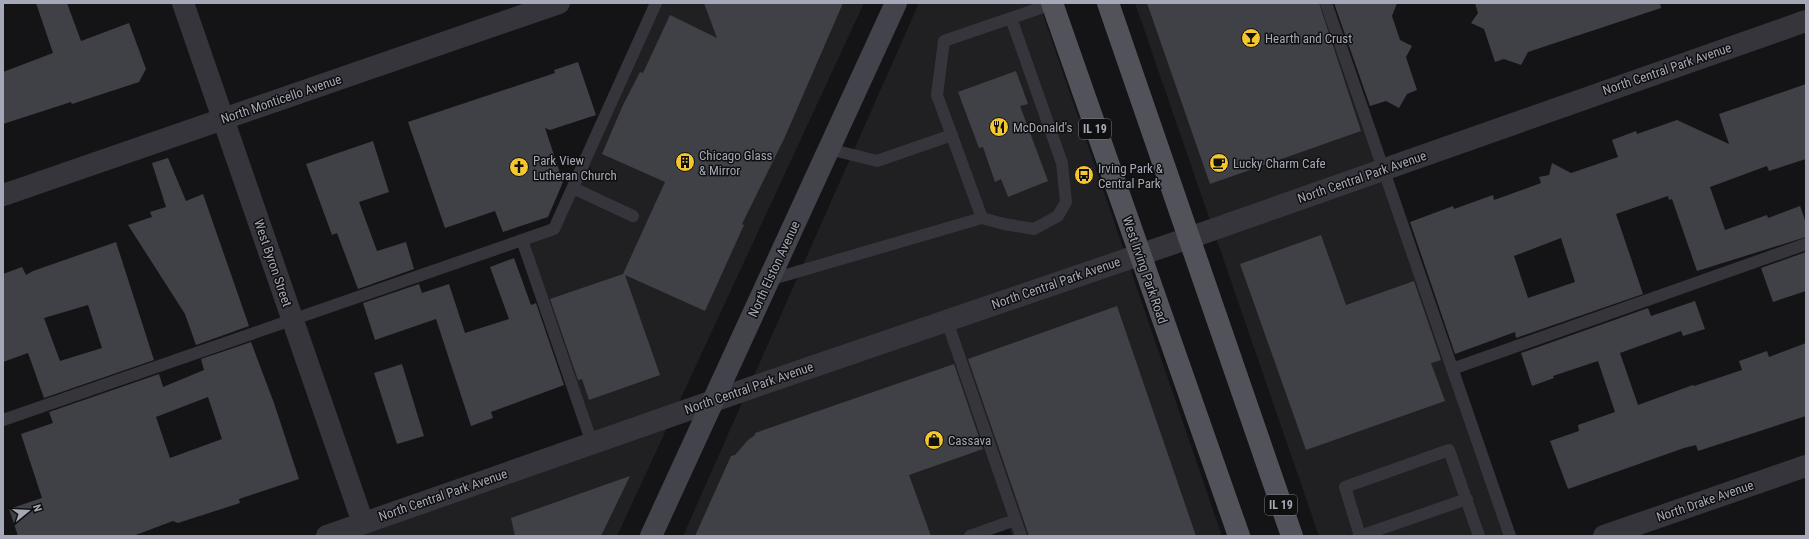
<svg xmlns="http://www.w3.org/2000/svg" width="1809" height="539" viewBox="0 0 1809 539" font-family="'Roboto Condensed',sans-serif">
<rect width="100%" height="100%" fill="#141416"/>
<!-- built -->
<path fill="#202022" d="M 661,3 L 864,3 L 617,536 L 364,536 L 361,526 L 597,446 L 528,242 L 557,229 Z
M 919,3 L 1039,3 L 1222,536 L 1012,536 L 1009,528 L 988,536 L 683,536 Z
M 1135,3 L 1322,3 L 1507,536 L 1319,536 Z"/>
<!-- building -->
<path fill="#404146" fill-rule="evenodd" d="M 36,3 L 67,3 L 81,41 L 129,23 L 146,69 L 139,82 L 72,104 L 71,102 L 3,124 L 3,72 L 53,53 Z
M 704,3 L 843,3 L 784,139 L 742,224 L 744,225 L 705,311 L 625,275 L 660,375 L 589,400 L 582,379 L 578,380 L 550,299 L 623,274 L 665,182 L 602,154 L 623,105 L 640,72 L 643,73 L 670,15 L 717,38 Z
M 1147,3 L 1319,3 L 1361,131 L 1210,184 Z
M 1334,3 L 1397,3 L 1392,16 L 1400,40 L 1412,46 L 1406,57 L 1417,90 L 1407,94 L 1399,108 L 1386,101 L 1370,106 Z
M 1475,3 L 1660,3 L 1661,8 L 1528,52 L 1521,65 L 1504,59 L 1495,62 L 1484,29 L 1471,23 L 1478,13 Z
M 578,62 L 596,115 L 550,130 L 545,128 L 563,182 L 548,217 L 503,232 L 495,211 L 445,228 L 408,122 L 555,73 L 554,70 Z
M 1016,71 L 1028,104 L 1020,106 L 1048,181 L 1008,197 L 1001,179 L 995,182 L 983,147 L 979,148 L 958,92 Z
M 1806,84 L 1806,159 L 1769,171 L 1767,166 L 1710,187 L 1725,230 L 1767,215 L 1768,218 L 1800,206 L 1806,223 L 1806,237 L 1697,271 L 1672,199 L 1669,200 L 1668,196 L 1616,214 L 1643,294 L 1516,338 L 1515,332 L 1455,354 L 1410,222 L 1453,206 L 1454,209 L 1493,195 L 1494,200 L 1541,183 L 1539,177 L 1549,175 L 1552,163 L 1571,173 L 1618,157 L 1612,140 L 1636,131 L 1637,134 L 1677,120 L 1729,144 L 1719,114 ZM 1561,238 L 1575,282 L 1528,298 L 1514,256 Z
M 373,141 L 389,192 L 359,202 L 377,251 L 406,242 L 414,269 L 358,289 L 337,233 L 332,235 L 306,164 Z
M 168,158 L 186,201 L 203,194 L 249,326 L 196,345 L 185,314 L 128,225 L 152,217 L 150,212 L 166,207 L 152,163 Z
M 1321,235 L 1346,305 L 1414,281 L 1441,360 L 1431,363 L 1445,401 L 1306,450 L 1240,264 Z
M 116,242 L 154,360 L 44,398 L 28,353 L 3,362 L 3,274 L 22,267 L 26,275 L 33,271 ZM 88,305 L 102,348 L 60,361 L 44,318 Z
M 1806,252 L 1806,291 L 1773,302 L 1761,268 Z
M 514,258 L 531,305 L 536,303 L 564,385 L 491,412 L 493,418 L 471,426 L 436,319 L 375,340 L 363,303 L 419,284 L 422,293 L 449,284 L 465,333 L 509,319 L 490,267 Z
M 1695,301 L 1705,329 L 1683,336 L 1681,331 L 1620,353 L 1638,405 L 1693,385 L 1694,386 L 1742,370 L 1739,361 L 1767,351 L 1769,357 L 1806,343 L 1806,416 L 1698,451 L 1696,445 L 1684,448 L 1568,489 L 1550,441 L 1579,431 L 1578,425 L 1615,412 L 1598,361 L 1553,376 L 1554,378 L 1532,386 L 1521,353 L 1648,308 L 1651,316 Z
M 1117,306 L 1196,536 L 1029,536 L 968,359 Z
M 251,342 L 274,403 L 299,479 L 239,499 L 240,503 L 178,523 L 173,521 L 133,536 L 18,536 L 9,509 L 42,498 L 21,434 L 53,423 L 49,412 L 159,374 L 163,387 L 204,370 L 201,359 ZM 208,397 L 222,439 L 170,458 L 156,417 Z
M 402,364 L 424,436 L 397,444 L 374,373 Z
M 954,364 L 983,449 L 909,475 L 931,536 L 695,536 L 731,456 L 735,455 L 748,440 L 755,435 L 755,433 Z
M 630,476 L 601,536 L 515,536 L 511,518 Z"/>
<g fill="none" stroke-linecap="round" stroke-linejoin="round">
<!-- lane -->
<path stroke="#35353b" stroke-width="12" d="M 1326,3 L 1510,536
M 829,149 L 877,161 L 952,135
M 573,188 L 633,216
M 982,218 L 1004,224 L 1034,229 L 1058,216 L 1066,202 L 1062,163 L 1011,18
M 522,240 L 592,443
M 769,280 L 982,218 L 937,95 L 944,41 L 1052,4
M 947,321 L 1021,536
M 1452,369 L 1806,244
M 3,420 L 554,229 L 656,3
M 1467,499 L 1360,536 L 1345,487 L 1449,450 L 1479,536
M 970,536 L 1015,520"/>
<!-- street -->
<path stroke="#35353b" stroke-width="22" d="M 183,3 L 363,523
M 3,195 L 559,3
M 327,536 L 759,385 L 1189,238 L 1806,21
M 1604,536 L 1806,466"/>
<!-- secondary -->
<path stroke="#43444b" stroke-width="22" d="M 651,536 L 896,3"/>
<!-- primary -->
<path stroke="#51525a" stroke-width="22" d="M 1052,3 L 1239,536
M 1108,3 L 1292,536"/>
</g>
<!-- icons -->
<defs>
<g id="bar-disc" transform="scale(1)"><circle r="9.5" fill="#f4c72e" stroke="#0f0f10"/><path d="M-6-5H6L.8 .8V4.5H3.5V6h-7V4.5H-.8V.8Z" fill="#111"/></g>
<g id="restaurant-disc" transform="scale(1)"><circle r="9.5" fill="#f4c72e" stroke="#0f0f10"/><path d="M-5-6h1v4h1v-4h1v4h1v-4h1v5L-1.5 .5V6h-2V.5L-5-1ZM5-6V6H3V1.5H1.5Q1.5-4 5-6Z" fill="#111"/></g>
<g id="building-disc" transform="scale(1)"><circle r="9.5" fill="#f4c72e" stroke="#0f0f10"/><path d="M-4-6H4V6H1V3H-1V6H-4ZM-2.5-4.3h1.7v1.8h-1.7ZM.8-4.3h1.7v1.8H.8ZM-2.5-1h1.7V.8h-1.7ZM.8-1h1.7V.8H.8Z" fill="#111"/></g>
<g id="cafe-disc" transform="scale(1)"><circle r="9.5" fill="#f4c72e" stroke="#0f0f10"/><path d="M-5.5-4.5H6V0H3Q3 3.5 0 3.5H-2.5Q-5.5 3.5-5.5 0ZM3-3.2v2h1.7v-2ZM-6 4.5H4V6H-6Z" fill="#111"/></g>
<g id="church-disc" transform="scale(1)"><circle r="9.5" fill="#f4c72e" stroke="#0f0f10"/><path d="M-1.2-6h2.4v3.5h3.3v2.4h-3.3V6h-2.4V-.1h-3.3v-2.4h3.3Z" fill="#111"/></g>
<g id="bus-disc" transform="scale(1)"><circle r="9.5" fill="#f4c72e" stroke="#0f0f10"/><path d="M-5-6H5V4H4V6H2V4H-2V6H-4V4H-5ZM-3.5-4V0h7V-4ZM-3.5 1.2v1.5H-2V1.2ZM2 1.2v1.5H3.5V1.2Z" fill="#111"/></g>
<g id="shop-disc" transform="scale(1)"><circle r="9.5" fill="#f4c72e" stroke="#0f0f10"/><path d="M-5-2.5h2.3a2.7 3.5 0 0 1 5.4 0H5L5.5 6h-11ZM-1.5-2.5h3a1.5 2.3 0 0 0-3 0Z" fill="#111"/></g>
</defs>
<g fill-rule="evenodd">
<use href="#bar-disc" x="1251" y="38"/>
<use href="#restaurant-disc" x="999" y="127"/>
<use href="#building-disc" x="685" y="162"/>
<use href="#cafe-disc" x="1219" y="163"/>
<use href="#church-disc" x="519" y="167"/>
<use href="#bus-disc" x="1084" y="175"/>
<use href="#shop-disc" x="934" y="440"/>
</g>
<g text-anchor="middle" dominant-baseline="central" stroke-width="3" stroke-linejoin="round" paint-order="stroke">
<!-- shield labels -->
<g fill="#0f0f10" stroke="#787a84" stroke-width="1">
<rect x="1079" y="119" width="32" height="20" rx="3"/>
<rect x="1265" y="495" width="32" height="20" rx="3"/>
</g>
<g font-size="12" font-weight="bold" fill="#a5a8b6">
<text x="1095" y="129">IL 19</text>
<text x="1281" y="505">IL 19</text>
</g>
<!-- poi labels -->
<g font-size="13" fill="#a5a8b6" stroke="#0f0f10" text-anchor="start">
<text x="1265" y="38">Hearth and Crust</text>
<text x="1013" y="127">McDonald's</text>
<text x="699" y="155">Chicago Glass<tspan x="699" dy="15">&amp; Mirror</tspan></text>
<text x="533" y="160">Park View<tspan x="533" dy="15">Lutheran Church</tspan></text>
<text x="1233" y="163">Lucky Charm Cafe</text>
<text x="1098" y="168">Irving Park &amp;<tspan x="1098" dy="15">Central Park</tspan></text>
<text x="948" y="440">Cassava</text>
</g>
<!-- street labels -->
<g font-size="13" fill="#a5a8b6" stroke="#0f0f10">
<text transform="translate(1667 69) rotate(-19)">North Central Park Avenue</text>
<text transform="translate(281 99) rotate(-19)">North Monticello Avenue</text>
<text transform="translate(1362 177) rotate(-19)">North Central Park Avenue</text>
<text transform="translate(273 263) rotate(71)">West Byron Street</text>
<text transform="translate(774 269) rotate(-65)">North Elston Avenue</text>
<text transform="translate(1145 270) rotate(71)">West Irving Park Road</text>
<text transform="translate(1056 283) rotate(-19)">North Central Park Avenue</text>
<text transform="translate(749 388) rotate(-19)">North Central Park Avenue</text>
<text transform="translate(443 495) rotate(-19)">North Central Park Avenue</text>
<text transform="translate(1705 501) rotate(-19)">North Drake Avenue</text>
</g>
</g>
<!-- border -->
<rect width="1809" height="539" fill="none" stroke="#a5a8b6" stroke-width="8"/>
<!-- north arrow -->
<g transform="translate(28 511) rotate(72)" stroke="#0f0f10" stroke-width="3" paint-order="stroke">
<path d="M0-3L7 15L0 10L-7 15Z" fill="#a5a8b6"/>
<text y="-6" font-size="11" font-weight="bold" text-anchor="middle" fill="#a5a8b6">N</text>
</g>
</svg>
